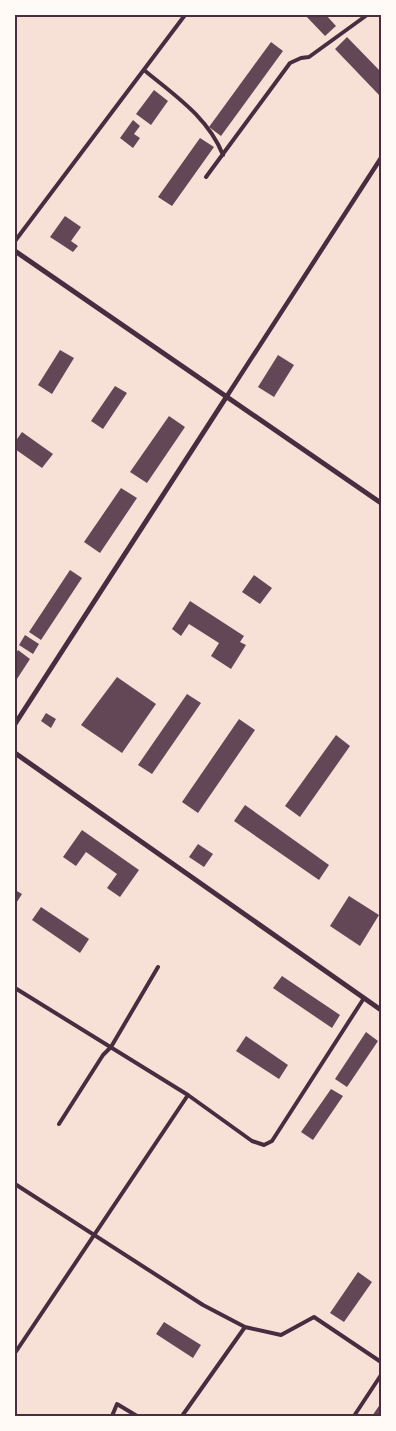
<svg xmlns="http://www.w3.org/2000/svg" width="396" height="1431" viewBox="0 0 396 1431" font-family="Raleway,sans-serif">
<rect width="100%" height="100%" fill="#f7e1d7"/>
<!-- building -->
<path fill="#644757" d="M 305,15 L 326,15 L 336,26 L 325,36 Z
M 347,37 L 381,72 L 379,95 L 335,49 Z
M 271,42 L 283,51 L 221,136 L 209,127 Z
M 154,90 L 168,101 L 151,125 L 136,114 Z
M 133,120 L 140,126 L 134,134 L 140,138 L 133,148 L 120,138 Z
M 200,138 L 214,147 L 172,206 L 158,197 Z
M 65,216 L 81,227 L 71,241 L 78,246 L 73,252 L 50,237 Z
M 60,350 L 74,358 L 52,394 L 38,385 Z
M 278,355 L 294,365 L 274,397 L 258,387 Z
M 115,386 L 127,393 L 103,429 L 91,421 Z
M 169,416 L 185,427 L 147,483 L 130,472 Z
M 22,432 L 53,454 L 42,468 L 15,449 L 15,442 Z
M 121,488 L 137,498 L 100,553 L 84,542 Z
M 70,570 L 82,578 L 41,640 L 29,632 Z
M 254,575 L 272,588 L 260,604 L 242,592 Z
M 190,601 L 244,636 L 240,642 L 246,645 L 231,669 L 211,656 L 219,643 L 189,624 L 181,636 L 172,629 Z
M 25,635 L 39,644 L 33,654 L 19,645 Z
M 18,650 L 30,659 L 15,682 L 15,655 Z
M 117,677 L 156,704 L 122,753 L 81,725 Z
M 187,694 L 201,703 L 152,774 L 138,765 Z
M 46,713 L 56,719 L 51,728 L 41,721 Z
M 239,719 L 255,730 L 198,813 L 182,802 Z
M 336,735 L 350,746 L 300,817 L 285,806 Z
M 245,805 L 329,865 L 319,880 L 234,821 Z
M 82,830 L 139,870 L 120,897 L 107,888 L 117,874 L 86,852 L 76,866 L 63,857 Z
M 198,844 L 213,854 L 204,867 L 189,857 Z
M 15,890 L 22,894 L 15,905 Z
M 349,896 L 379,915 L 360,946 L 330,926 Z
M 41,907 L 89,939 L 80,953 L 32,920 Z
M 282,976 L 340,1015 L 332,1028 L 273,988 Z
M 366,1032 L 378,1041 L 347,1087 L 335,1079 Z
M 246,1036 L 288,1065 L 279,1079 L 236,1051 Z
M 331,1089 L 343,1096 L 313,1140 L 301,1132 Z
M 358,1272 L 372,1282 L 344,1322 L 330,1313 Z
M 164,1322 L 201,1345 L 193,1358 L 156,1334 Z
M 381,1403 L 381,1416 L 372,1416 Z"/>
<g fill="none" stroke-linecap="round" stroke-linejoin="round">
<!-- minor -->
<path stroke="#4a2c40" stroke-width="4" d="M 144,70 C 174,95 208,117 223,155
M 206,177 L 290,63 L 301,58 L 309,57 L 367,15
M 15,241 L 185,15
M 15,988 L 188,1095 L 252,1141 L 264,1145 L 272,1141 L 364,998
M 59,1124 L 103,1055 L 111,1047 L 158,967
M 15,1184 L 203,1305 L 245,1327 L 281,1335 L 314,1317 L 381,1362
M 15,1353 L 188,1095
M 112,1416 L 117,1404 L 137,1416
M 182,1416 L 245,1327
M 354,1416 L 381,1375"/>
<!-- tertiary -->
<path stroke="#4a2c40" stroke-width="4.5" d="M 227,396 L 381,158"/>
<!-- secondary -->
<path stroke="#4a2c40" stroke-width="5" d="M 15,251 L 381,503
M 15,724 L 227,396
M 15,753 L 381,1010"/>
</g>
<!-- border -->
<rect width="396" height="1431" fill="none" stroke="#fffaf5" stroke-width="32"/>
<rect x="16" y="16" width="364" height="1399" fill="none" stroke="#4a2c40" stroke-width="2"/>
</svg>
